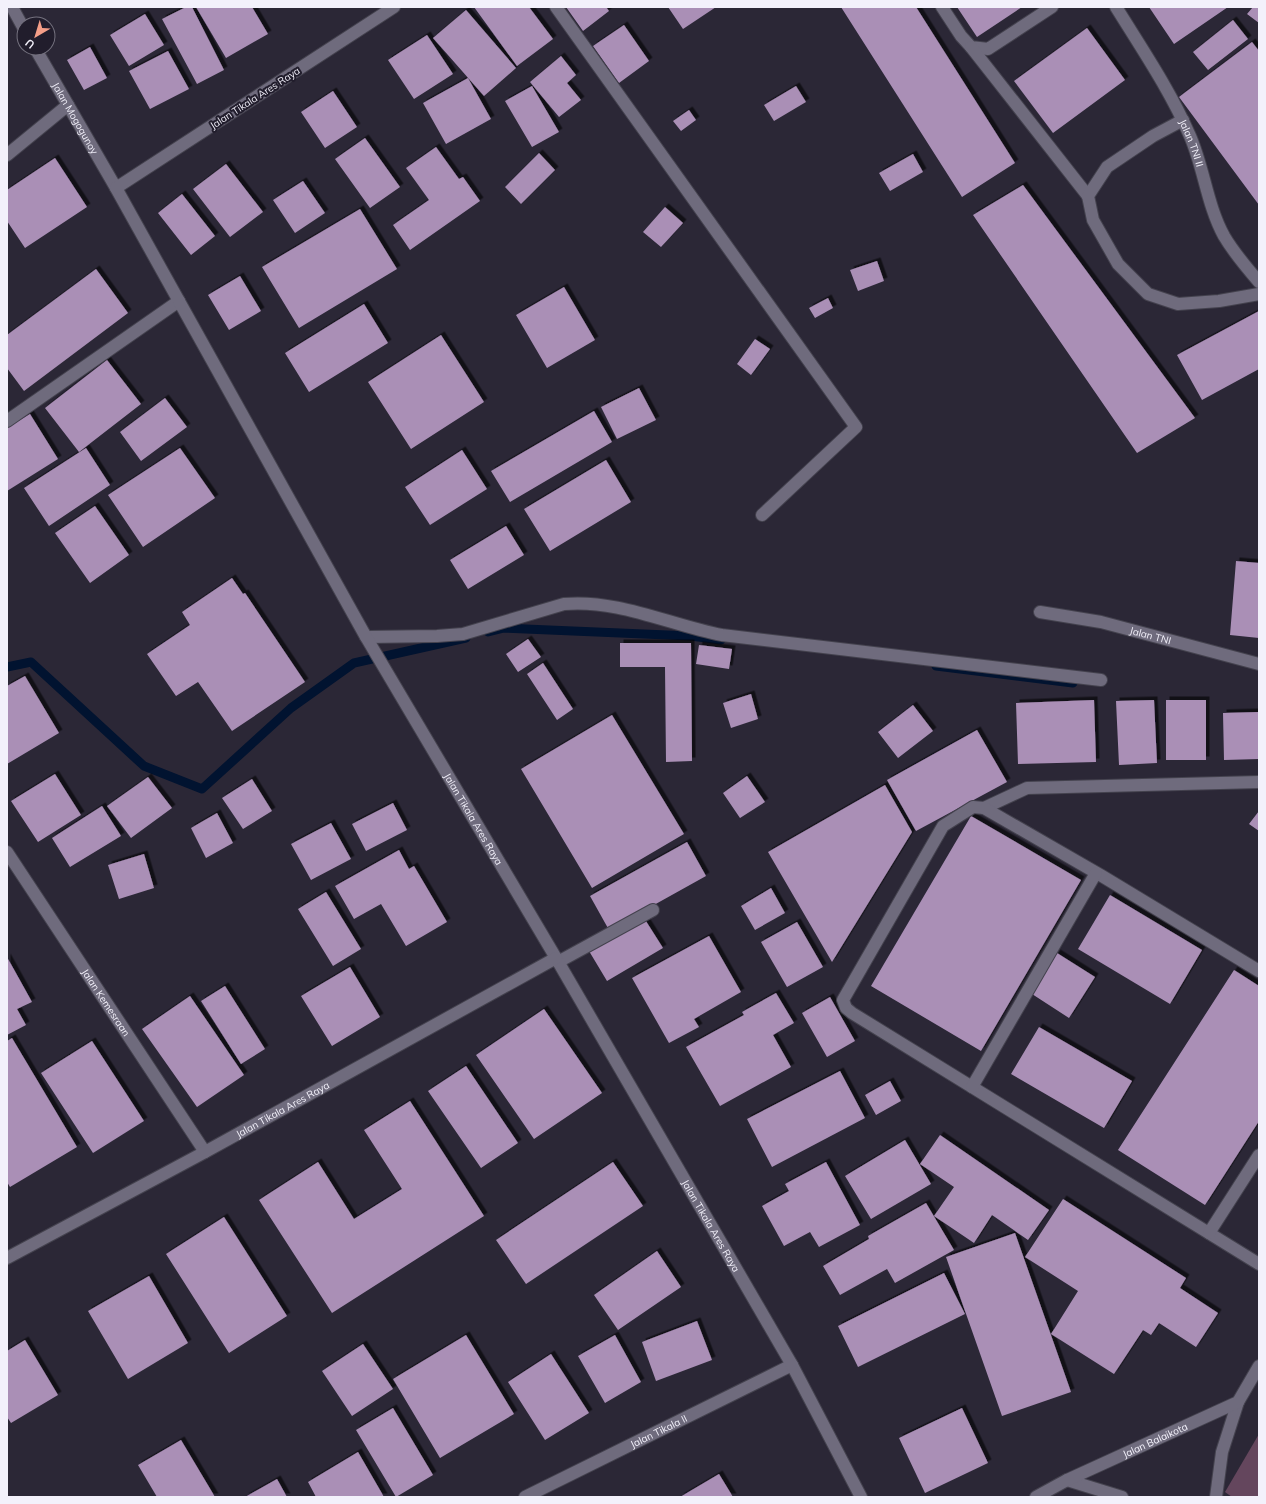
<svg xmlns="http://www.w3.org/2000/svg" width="1266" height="1504" viewBox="0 0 1266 1504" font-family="Mulish,sans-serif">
<defs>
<filter id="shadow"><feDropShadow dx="3.5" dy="-3.5" stdDeviation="0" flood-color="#0009"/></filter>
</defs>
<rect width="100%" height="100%" fill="#2b2736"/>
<!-- green -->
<path fill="#64465d" d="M 1259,1434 L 1259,1497 L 1232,1497 L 1225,1492 Z"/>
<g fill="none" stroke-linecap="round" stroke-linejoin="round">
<!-- stream -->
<path stroke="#011330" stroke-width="9" d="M 488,632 L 504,628 L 691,636 L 721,640
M 936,666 L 1073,683
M 7,667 L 31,662 L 144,766 L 202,789 L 291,708 L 354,663 L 466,638"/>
</g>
<!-- building -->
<path fill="#aa8fb6" filter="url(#shadow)" d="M 186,7 L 192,7 L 224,70 L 197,84 L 162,19 Z
M 196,7 L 252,7 L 268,34 L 226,58 Z
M 474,7 L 529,7 L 553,39 L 517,66 Z
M 566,7 L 606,7 L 609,11 L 583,31 Z
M 668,7 L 716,7 L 683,29 Z
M 841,7 L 916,7 L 1015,163 L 962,197 Z
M 957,7 L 1022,7 L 977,37 Z
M 1149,7 L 1228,7 L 1174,44 Z
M 1253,7 L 1259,7 L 1259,23 L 1247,14 Z
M 466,10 L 516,68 L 484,96 L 433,38 Z
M 145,14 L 164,45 L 129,66 L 110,35 Z
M 1233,20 L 1248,39 L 1208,70 L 1193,52 Z
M 624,25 L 649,61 L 619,83 L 593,46 Z
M 1087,28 L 1125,80 L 1053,133 L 1014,81 Z
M 427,35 L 453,74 L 414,99 L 388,60 Z
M 1252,42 L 1259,51 L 1259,205 L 1179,97 Z
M 90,47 L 107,78 L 84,90 L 67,60 Z
M 168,51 L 189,89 L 150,109 L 129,71 Z
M 561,56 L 576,75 L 567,83 L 581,100 L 559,117 L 530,82 Z
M 468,78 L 491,119 L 446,144 L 423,103 Z
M 532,86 L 559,132 L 532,147 L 505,101 Z
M 796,86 L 806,102 L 774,121 L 764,105 Z
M 333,91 L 357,127 L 325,148 L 301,112 Z
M 689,110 L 696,120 L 681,131 L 673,121 Z
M 365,138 L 400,187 L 370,208 L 335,159 Z
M 436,147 L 459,179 L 463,177 L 480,201 L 410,250 L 393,225 L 429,200 L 406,168 Z
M 539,153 L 555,170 L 521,204 L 505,187 Z
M 913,154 L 923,172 L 890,191 L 879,173 Z
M 55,158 L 87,207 L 25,248 L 7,221 L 7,190 Z
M 226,164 L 263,212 L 230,237 L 193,189 Z
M 303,181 L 325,213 L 295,233 L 273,200 Z
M 1023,185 L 1195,418 L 1137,453 L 973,215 Z
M 182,194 L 215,236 L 191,255 L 158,213 Z
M 665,207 L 683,223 L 661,247 L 643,232 Z
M 360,209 L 397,269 L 299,328 L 262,267 Z
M 877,261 L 884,281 L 858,291 L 850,270 Z
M 96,269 L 128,313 L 24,391 L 7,368 L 7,335 Z
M 240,276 L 261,311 L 229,330 L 208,295 Z
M 564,287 L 595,340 L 547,368 L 516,315 Z
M 828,298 L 833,308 L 815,318 L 809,308 Z
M 364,304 L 388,343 L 309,392 L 285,353 Z
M 1259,311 L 1259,369 L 1202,400 L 1177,355 Z
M 441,335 L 484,402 L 411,449 L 368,382 Z
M 755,339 L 770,349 L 751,375 L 737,364 Z
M 107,360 L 141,404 L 79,452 L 45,408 Z
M 639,388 L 656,420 L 617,439 L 601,407 Z
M 165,398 L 187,427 L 141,461 L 120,432 Z
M 594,411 L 612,442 L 510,502 L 491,471 Z
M 30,414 L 58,459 L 7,491 L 7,428 Z
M 86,448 L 110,485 L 49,526 L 24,488 Z
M 180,448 L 215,498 L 143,547 L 108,495 Z
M 462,450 L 487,489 L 430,525 L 405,487 Z
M 606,460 L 631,502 L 550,551 L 524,509 Z
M 95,506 L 129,555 L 90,583 L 55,533 Z
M 506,526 L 524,555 L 468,589 L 450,560 Z
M 1236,561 L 1259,563 L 1259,638 L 1230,635 Z
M 232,578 L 243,594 L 245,593 L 305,682 L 232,731 L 198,682 L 176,696 L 147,654 L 190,625 L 182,612 Z
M 528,639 L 541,657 L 518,672 L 506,654 Z
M 620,643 L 691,643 L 692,761 L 666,762 L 665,667 L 620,667 Z
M 699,645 L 732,649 L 729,669 L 696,664 Z
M 543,663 L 573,709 L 557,720 L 527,674 Z
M 25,676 L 59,733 L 7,764 L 7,686 Z
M 751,694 L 758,719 L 731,728 L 723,703 Z
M 1094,700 L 1096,762 L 1018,764 L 1016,703 Z
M 1154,700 L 1157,763 L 1119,765 L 1116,701 Z
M 1166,700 L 1206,700 L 1206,760 L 1166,760 Z
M 913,705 L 933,731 L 898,758 L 878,732 Z
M 1259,712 L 1259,759 L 1224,760 L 1223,713 Z
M 612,715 L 684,834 L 592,888 L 521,769 Z
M 977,730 L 1007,782 L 916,831 L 887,780 Z
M 55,774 L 81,815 L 38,842 L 11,801 Z
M 747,776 L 765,802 L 740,818 L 723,793 Z
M 148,777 L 172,808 L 131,838 L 107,806 Z
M 252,779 L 272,811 L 243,829 L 222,798 Z
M 885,785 L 912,832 L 832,962 L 768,852 Z
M 393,803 L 407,830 L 366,851 L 352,824 Z
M 102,806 L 121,836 L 70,867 L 52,838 Z
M 1259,811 L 1259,831 L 1249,824 Z
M 217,813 L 233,843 L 206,858 L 191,828 Z
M 971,816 L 1081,880 L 981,1051 L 871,986 Z
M 331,823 L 351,859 L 311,880 L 291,844 Z
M 687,842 L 706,876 L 609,930 L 590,896 Z
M 399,850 L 409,869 L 414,866 L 447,922 L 406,946 L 381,904 L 354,919 L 335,886 Z
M 144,854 L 154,888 L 119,899 L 108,865 Z
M 771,888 L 785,913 L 755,930 L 741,906 Z
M 326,892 L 361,949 L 333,966 L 298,909 Z
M 1110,895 L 1202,950 L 1170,1004 L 1078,949 Z
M 644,918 L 663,948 L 607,981 L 589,951 Z
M 797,922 L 823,967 L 787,987 L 761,942 Z
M 709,936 L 741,992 L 694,1019 L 699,1027 L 669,1043 L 632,978 Z
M 1057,953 L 1095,977 L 1069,1018 L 1032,994 Z
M 7,957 L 32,1002 L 17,1009 L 26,1025 L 7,1035 Z
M 350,967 L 380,1017 L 332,1046 L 301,996 Z
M 1234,970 L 1259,986 L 1259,1121 L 1205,1205 L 1118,1150 Z
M 225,986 L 265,1049 L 241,1064 L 201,1001 Z
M 776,993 L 794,1023 L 773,1035 L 791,1067 L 720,1106 L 686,1047 L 744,1015 L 742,1012 Z
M 190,996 L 244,1075 L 197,1107 L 142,1029 Z
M 830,997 L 855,1041 L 827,1057 L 802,1013 Z
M 544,1009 L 602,1093 L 534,1139 L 476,1055 Z
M 1039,1027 L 1132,1081 L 1104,1128 L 1011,1074 Z
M 12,1038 L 77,1147 L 10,1187 L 7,1182 L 7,1041 Z
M 92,1041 L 144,1121 L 93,1153 L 41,1073 Z
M 466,1066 L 518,1143 L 481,1168 L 428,1091 Z
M 840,1071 L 865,1118 L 772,1167 L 747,1119 Z
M 890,1081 L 901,1101 L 876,1115 L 865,1095 Z
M 410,1101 L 484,1216 L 332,1313 L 259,1200 L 318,1162 L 354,1219 L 402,1189 L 364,1130 Z
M 940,1135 L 1049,1210 L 1028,1240 L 992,1215 L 974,1243 L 934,1216 L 954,1187 L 920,1164 Z
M 905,1140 L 931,1184 L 871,1219 L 845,1176 Z
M 613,1162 L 643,1206 L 526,1284 L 496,1240 Z
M 826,1162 L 860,1225 L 819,1247 L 810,1232 L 784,1246 L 762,1206 L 789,1191 L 785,1184 Z
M 1063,1199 L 1186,1278 L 1180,1288 L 1218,1313 L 1196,1347 L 1159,1323 L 1151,1335 L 1143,1330 L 1114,1374 L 1051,1334 L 1078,1291 L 1025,1257 Z
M 926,1203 L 954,1250 L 895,1283 L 887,1269 L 840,1295 L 823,1266 L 869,1239 L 868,1236 Z
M 224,1217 L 287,1316 L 229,1353 L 166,1254 Z
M 1015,1233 L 1071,1392 L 1002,1416 L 946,1257 Z
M 657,1251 L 681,1287 L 618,1330 L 594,1295 Z
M 944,1273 L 965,1314 L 858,1367 L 838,1326 Z
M 149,1276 L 188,1343 L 128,1379 L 88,1311 Z
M 697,1321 L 712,1360 L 656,1381 L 642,1342 Z
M 466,1335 L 514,1414 L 440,1458 L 393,1379 Z
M 615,1335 L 641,1382 L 605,1403 L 578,1356 Z
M 25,1340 L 58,1395 L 11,1423 L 7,1417 L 7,1351 Z
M 363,1344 L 393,1389 L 352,1416 L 322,1371 Z
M 551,1354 L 589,1413 L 545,1440 L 508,1382 Z
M 393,1408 L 433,1475 L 396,1497 L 356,1430 Z
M 962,1408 L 988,1463 L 925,1493 L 899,1438 Z
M 181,1440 L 215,1497 L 157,1497 L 138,1465 Z
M 358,1452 L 384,1497 L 316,1497 L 308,1482 Z
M 719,1474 L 733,1497 L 680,1497 Z
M 277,1479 L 287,1497 L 245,1497 Z"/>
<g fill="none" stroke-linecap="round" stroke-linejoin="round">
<!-- lane casing -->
<g stroke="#44424e" stroke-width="14">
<g id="lane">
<path d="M 556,7 L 856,427 L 762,515"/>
<path d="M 942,7 L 961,36 L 971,47 L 988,49 L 1052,7"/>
<path id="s1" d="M 1116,7 C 1142,49 1170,90 1190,136 C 1204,168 1207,205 1224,236 C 1234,253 1246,267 1259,282"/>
<path d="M 971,47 L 1088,196"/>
<path d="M 1183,120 L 1153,136 L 1107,167 L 1088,196 L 1093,220 L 1118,264 L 1148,294 L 1178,304 L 1219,301 L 1259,294"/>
<path id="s2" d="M 1040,612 L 1101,622 L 1259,664"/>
<path d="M 984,808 L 1027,788 L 1259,782"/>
<path d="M 1259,971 L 1102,876 L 984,808 L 973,807 L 943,826 L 843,1000 L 846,1008 L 852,1013 L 1259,1264"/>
<path d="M 972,1087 L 1096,873"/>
<path d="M 1209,1233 L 1259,1155"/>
</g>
</g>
<!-- street casing -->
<g stroke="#44424e" stroke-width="14">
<g id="street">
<path d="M 12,7 L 24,29"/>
<path id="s3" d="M 35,48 L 116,188"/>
<path d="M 7,155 L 68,105"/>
<path d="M 7,421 L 179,301"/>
<path d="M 366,637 L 437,636 L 463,634 L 564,604 C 618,599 670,625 722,635 L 1101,680"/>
<path id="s4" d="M 7,852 L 205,1152"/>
<path d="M 558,962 L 653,910"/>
<path d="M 1067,1480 L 1122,1497"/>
<path id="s5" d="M 525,1497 L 792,1365"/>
<path d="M 1216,1497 L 1222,1452 L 1238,1402"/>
</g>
</g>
<!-- secondary casing -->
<g stroke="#44424e" stroke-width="14">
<g id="secondary">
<path id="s6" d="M 394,7 L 116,188 L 366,637 L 556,958 L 792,1365 L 861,1497"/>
<path id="s7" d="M 7,1258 L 205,1152 L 556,958"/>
<path id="s8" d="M 1036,1497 L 1067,1480 L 1238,1402 L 1259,1366"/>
</g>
</g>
<!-- lane -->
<use href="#lane" stroke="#6f6b7d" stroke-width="12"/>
<!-- street -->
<use href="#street" stroke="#6f6b7d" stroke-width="12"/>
<!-- secondary -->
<use href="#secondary" stroke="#6f6b7d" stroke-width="12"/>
</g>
<g text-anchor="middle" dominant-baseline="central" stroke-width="4" stroke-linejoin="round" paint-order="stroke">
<!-- street labels -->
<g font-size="10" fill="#f3f1fb" stroke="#211d2c">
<text transform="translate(255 98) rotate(-33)">Jalan Tikala Ares Raya</text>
<text stroke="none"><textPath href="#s3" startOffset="81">Jalan Mogogunoy</textPath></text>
<text stroke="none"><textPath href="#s1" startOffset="156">Jalan TNI II</textPath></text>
<text stroke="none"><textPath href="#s2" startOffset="113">Jalan TNI</textPath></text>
<text stroke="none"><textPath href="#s6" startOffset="1057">Jalan Tikala Ares Raya</textPath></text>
<text stroke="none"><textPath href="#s4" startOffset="180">Jalan Kemesraan</textPath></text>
<text stroke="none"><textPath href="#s7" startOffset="313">Jalan Tikala Ares Raya</textPath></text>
<text stroke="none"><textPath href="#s6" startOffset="1528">Jalan Tikala Ares Raya</textPath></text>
<text stroke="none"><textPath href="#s5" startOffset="149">Jalan Tikala II</textPath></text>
<text stroke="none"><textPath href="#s8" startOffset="132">Jalan Balaikota</textPath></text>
</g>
</g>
<!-- border -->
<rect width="1266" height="1504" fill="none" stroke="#f3f1fb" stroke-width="16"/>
<!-- north arrow -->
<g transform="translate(36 36) rotate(218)"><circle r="19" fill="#211d2c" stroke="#75727f"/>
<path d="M0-3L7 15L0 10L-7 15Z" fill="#f49e88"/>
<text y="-6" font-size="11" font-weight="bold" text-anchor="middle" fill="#f3f1fb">U</text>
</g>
</svg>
